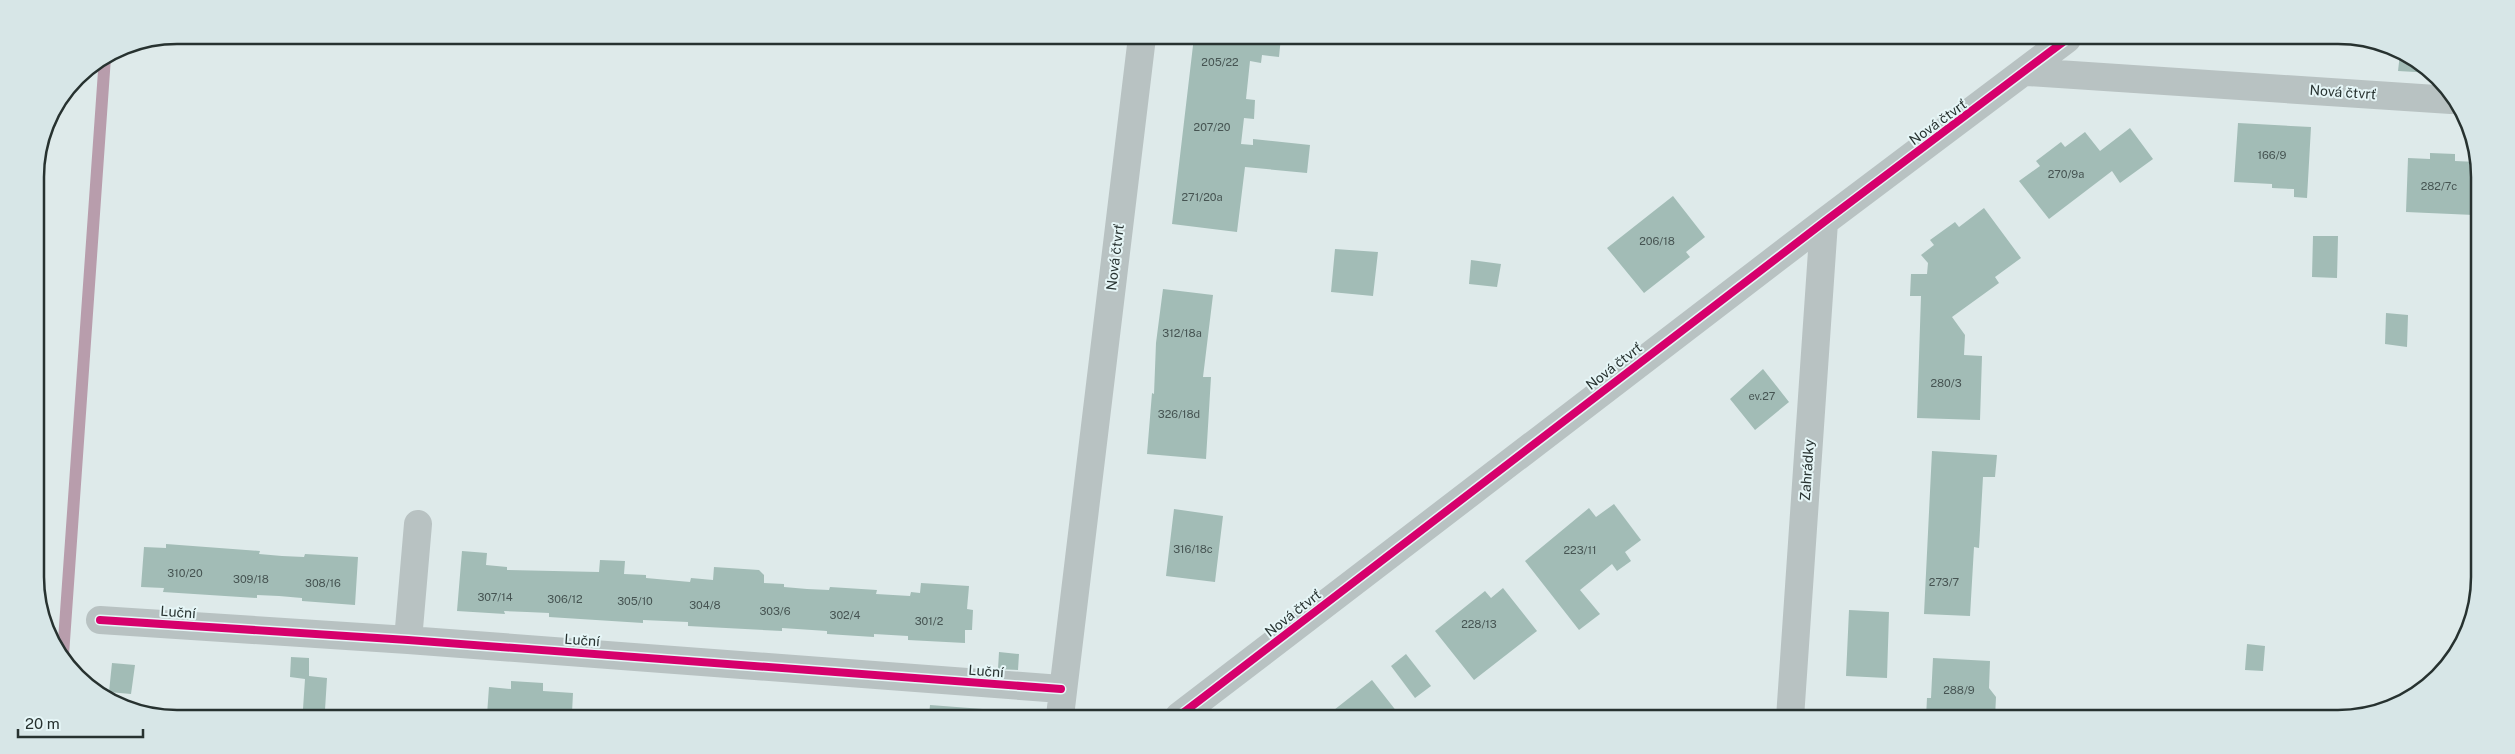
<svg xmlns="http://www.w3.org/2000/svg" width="2515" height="754" viewBox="0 0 2515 754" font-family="'Public Sans',sans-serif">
<rect width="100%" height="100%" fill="#deeaea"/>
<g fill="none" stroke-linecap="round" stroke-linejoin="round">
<!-- stream -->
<path stroke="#b89dac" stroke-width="12" d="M 63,655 L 105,57"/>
</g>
<!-- building -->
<path fill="#a2bcb6" d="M 1194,37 L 1281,37 L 1279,57 L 1262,55 L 1261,63 L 1250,61 L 1246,99 L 1255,100 L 1254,119 L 1244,118 L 1241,144 L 1253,145 L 1253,139 L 1310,145 L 1307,173 L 1245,167 L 1237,232 L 1172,224 Z
M 2209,39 L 2246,39 L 2245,45 L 2208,44 Z
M 2264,40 L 2296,40 L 2296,43 L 2264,41 Z
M 2374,40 L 2389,48 L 2374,47 Z
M 2400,54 L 2433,73 L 2398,71 Z
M 2238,123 L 2311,127 L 2307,198 L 2294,197 L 2294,189 L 2272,188 L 2272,184 L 2234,182 Z
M 2130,128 L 2153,159 L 2120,183 L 2112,171 L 2049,219 L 2019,181 L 2040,166 L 2036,161 L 2061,142 L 2065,147 L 2085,132 L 2100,151 Z
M 2430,153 L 2455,154 L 2455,161 L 2477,162 L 2474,215 L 2406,212 L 2408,158 L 2430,159 Z
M 1673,196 L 1705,237 L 1686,252 L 1690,257 L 1644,293 L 1607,248 Z
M 1984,208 L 2021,258 L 1995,277 L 1999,283 L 1952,317 L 1965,335 L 1964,355 L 1982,356 L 1980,420 L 1917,418 L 1921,296 L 1910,296 L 1911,274 L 1927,274 L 1928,263 L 1921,255 L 1934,245 L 1930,240 L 1955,222 L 1959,227 Z
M 2313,236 L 2338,236 L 2337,278 L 2312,277 Z
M 1335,249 L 1378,252 L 1373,296 L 1331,292 Z
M 1471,260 L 1501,264 L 1497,287 L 1469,284 Z
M 1163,289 L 1213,295 L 1203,377 L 1211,377 L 1206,459 L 1147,454 L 1152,393 L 1154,394 L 1156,343 Z
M 2386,313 L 2408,315 L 2407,347 L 2385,344 Z
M 1763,369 L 1789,402 L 1755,430 L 1730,399 Z
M 1932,451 L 1997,455 L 1995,477 L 1983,477 L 1979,548 L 1974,547 L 1970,616 L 1924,614 Z
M 1614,504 L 1641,540 L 1625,552 L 1631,561 L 1617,571 L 1612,564 L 1580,590 L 1600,614 L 1579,630 L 1525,561 L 1589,508 L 1596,517 Z
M 1174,509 L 1223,516 L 1215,582 L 1166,576 Z
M 166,544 L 260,551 L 259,554 L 282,556 L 304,557 L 305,554 L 358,557 L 355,605 L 302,601 L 302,598 L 279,596 L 257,595 L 257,598 L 163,592 L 164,588 L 141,587 L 144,547 L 166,548 Z
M 462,551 L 487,553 L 486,565 L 507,567 L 507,570 L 599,572 L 600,560 L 625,561 L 624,574 L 646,575 L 646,578 L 690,582 L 691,578 L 713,580 L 714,567 L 759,570 L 764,575 L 764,583 L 784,584 L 784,587 L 807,589 L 829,590 L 830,587 L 877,590 L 876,594 L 910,596 L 911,592 L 920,593 L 921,583 L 969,586 L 967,609 L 973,610 L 972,630 L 965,630 L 965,643 L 908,640 L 908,636 L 874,634 L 874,637 L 827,634 L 827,631 L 782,628 L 782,631 L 688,626 L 688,622 L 643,620 L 643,623 L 549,617 L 549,613 L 527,612 L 504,611 L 505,614 L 457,611 Z
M 1503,588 L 1537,631 L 1474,680 L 1435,631 L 1485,591 L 1491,598 Z
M 1849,610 L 1889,612 L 1887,678 L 1846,676 Z
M 2247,644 L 2265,646 L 2263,671 L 2245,670 Z
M 999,652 L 1019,654 L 1018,670 L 998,669 Z
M 1406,654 L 1431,686 L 1415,698 L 1391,666 Z
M 291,657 L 309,658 L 309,676 L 327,678 L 325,710 L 303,709 L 305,679 L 290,677 Z
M 1933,658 L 1990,661 L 1989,688 L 1996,697 L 1995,718 L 1926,718 L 1927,698 L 1931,698 Z
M 112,663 L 135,665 L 131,694 L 109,692 Z
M 1372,680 L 1401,717 L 1339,717 L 1334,710 Z
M 511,681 L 543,683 L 543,691 L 573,693 L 572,713 L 487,715 L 489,687 L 511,689 Z
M 930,705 L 996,710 L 995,716 L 929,716 Z"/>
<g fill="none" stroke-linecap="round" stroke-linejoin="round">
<!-- minor -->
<path stroke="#b8c2c2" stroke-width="28" d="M 2027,72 L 2451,100
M 100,620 L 408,640 L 1061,689
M 408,640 L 418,524
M 1060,716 L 1142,37
M 1179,716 L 1824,222 L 2067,39
M 1790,718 L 1824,222"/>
<!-- cycleway casing -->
<g stroke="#e6f6f7" stroke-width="11">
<path id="cycleway" d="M 100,620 L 408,640 L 1061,689
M 1179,716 L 1824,222 L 2067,39"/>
</g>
<!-- cycleway -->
<use href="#cycleway" stroke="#d6006c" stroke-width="8"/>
</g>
<g text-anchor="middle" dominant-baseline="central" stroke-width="4" stroke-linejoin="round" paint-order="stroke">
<!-- number labels -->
<g font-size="11" fill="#465452">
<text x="1220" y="62">205/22</text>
<text x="1212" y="127">207/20</text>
<text x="2272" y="155">166/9</text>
<text x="2066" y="174">270/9a</text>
<text x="2439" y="186">282/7c</text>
<text x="1202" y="197">271/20a</text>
<text x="1657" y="241">206/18</text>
<text x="1182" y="333">312/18a</text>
<text x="1946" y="383">280/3</text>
<text x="1762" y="396">ev.27</text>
<text x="1179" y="414">326/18d</text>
<text x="1193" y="549">316/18c</text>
<text x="1580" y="550">223/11</text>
<text x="185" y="573">310/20</text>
<text x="251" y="579">309/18</text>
<text x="1944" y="582">273/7</text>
<text x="323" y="583">308/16</text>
<text x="495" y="597">307/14</text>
<text x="565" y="599">306/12</text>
<text x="635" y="601">305/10</text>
<text x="705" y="605">304/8</text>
<text x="775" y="611">303/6</text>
<text x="845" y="615">302/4</text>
<text x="929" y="621">301/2</text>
<text x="1479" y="624">228/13</text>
<text x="1959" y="690">288/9</text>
</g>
<!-- street labels -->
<g font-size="14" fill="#273230" stroke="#e6f6f7">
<text transform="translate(2343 92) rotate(4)">Nová čtvrť</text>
<text transform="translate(1938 122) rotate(-36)">Nová čtvrť</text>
<text transform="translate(1115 257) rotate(-83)">Nová čtvrť</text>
<text transform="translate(1614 366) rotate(-38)">Nová čtvrť</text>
<text transform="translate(1807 470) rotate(-86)">Zahrádky</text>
<text transform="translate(178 612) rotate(4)">Luční</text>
<text transform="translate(1293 613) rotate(-38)">Nová čtvrť</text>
<text transform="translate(582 640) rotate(4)">Luční</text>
<text transform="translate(986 671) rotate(4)">Luční</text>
</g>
</g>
<!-- crop -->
<path d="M0 0H2515V754H0ZM177 44H2338A133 133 0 0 1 2471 177V577A133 133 0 0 1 2338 710H177A133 133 0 0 1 44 577V177A133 133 0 0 1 177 44Z" fill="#d7e6e7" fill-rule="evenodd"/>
<path fill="none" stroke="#273230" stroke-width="2.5" d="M177 44H2338A133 133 0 0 1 2471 177V577A133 133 0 0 1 2338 710H177A133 133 0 0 1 44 577V177A133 133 0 0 1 177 44Z"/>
<!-- scale -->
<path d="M18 729v8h125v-8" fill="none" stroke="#273230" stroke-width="2.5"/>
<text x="25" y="729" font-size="15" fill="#273230" stroke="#e6f6f7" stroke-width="4" paint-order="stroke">20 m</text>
</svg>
